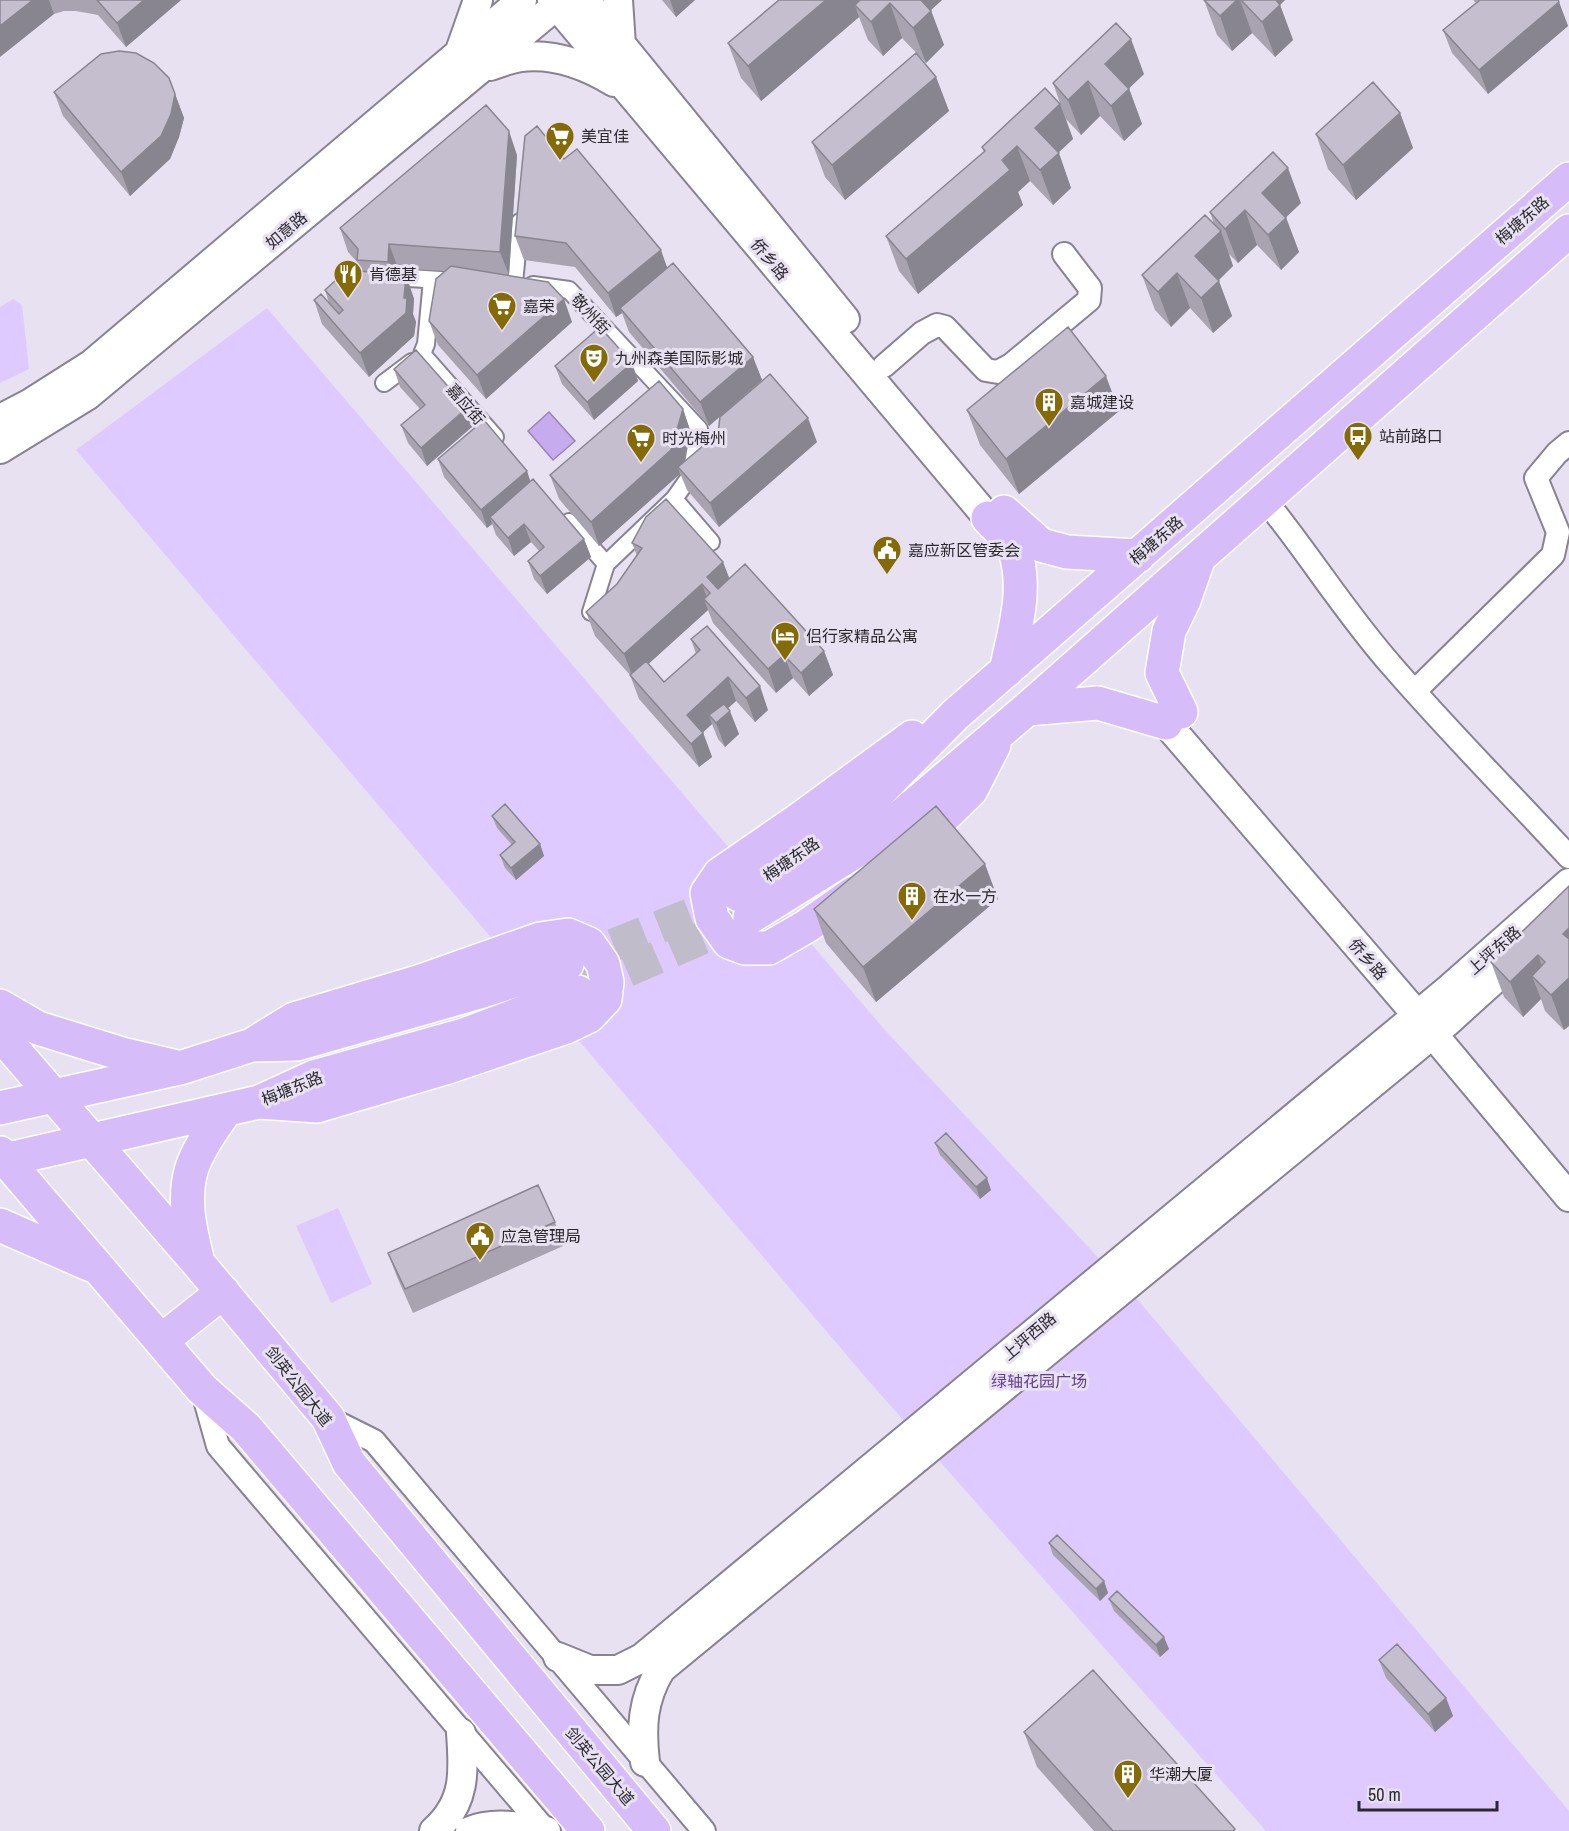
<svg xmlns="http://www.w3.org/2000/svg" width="1569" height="1831" viewBox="0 0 1569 1831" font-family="'Archivo Narrow','Noto Sans SC',sans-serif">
<rect width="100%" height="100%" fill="#e7e1f1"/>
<!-- green -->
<path fill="#dfcaff" d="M 13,299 L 22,305 L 29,369 L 0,383 L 0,307 Z
M 267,308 L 884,1029 L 1138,1300 L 1569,1811 L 1569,1831 L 1266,1831 L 867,1379 L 76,450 Z
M 338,1208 L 372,1284 L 331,1303 L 296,1226 Z"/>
<!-- water -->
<path fill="#c7abef" stroke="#9884b5" stroke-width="1.5" d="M 549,412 L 575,441 L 553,460 L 528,431 Z"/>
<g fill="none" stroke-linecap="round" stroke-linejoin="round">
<!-- primary-tunnel -->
<path stroke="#c1bcca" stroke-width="33" stroke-dasharray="33 16" stroke-linecap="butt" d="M 568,963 L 735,897
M 582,990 L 746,919"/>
<!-- pedestrian casing -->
<g stroke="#888291" stroke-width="20">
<path id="pedestrian" d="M 409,278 L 456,281
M 432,280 L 426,344 L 422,354 L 495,437
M 514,283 L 520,222
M 533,285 L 569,290 L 699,429 L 691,475 L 674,499 L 606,564 L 591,612
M 384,383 L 412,362
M 674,499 L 711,542
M 569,522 L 606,564"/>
</g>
<!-- minor casing -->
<g stroke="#888291" stroke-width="26">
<path id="minor" d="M 884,366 L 922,333 L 937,325 L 945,327 L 986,370 L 998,372 L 1011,365 L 1089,300 L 1090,288 L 1064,254
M 1265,500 C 1309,554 1346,614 1392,666 C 1449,732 1510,793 1569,857
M 1415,691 L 1553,555 L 1558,532 L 1536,478 L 1557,453 L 1569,443
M 202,1389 L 218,1446 L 546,1831
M 328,1418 L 374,1441 L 704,1831"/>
</g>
<!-- tertiary casing -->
<g stroke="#888291" stroke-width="32">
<path id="tertiary" d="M 552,0 L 988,518
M 585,0 L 845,319
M 618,0 L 621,45
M 460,51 L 478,0
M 490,66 C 500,63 511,58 521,57 C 554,53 586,65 614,82
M 0,419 L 29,404 L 92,364 L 522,0
M 0,449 L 88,395 L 563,0
M 1166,723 L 1417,1015 L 1569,1197
M 558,1657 L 590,1670 L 618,1670 L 642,1658 L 1449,989 L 1569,883
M 645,1762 C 641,1728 642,1700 661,1669 L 1446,1023 L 1569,912
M 434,1831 C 466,1803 464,1772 461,1733
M 470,1831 C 493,1821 523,1827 546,1831"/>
</g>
<!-- primary casing -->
<g stroke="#fff" stroke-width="36">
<path id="primary" d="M 1004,512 L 1041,545 L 1067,552 L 1138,556
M 988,518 C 996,527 1011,539 1015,551 C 1028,590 1014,632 1006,671
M 1027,709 L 1098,703 L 1166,723
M 1181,712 L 1162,673 L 1169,631 L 1184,600 L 1198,560
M 913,847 L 971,790 L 994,745
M 854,893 L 807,926 L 769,948 L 745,948 L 729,942 L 712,918 L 707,893 L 720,874 L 797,821 L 912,737
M 739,895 L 859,812 L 956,714 L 1569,179
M 750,917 L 872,841 L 1027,709 L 1569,231
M 0,1006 L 38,1028 L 122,1054 L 173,1066
M 0,1034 L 198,1263 L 328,1418 L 349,1463 L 654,1831
M 252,1045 L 294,1019 L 421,981 L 540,939 L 568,935 L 589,944 L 603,964 L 607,982 L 605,999 L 589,1016 L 566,1027 L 445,1068 L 317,1106 L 259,1102
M 0,1108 L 180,1068 L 252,1045 L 297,1044 L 476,993 L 567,964
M 0,1153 L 202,1389 L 246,1428 L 588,1831
M 0,1161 L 259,1102 L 314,1077 L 464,1035 L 578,992
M 0,1225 L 91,1265
M 197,1258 C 190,1230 183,1200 191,1171 C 197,1150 213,1129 225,1111
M 161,1341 L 223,1292"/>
</g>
<!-- pedestrian -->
<use href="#pedestrian" stroke="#fff" stroke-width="16"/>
<!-- minor -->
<use href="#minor" stroke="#fff" stroke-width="22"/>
<!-- tertiary -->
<use href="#tertiary" stroke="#fff" stroke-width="28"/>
<!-- primary -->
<use href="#primary" stroke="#d7bcfa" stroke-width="33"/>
</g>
<!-- wall -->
<path fill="#a9a3b1" d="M 0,0 L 181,0 L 126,47 L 98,15 L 76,11 L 64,11 L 54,14 Z
M 662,0 L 695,0 L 676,17 Z
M 779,0 L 942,0 L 931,10 L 944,45 L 926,63 L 902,38 L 883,56 L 868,40 L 859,17 L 761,101 L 741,78 L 728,43 Z
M 1204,0 L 1285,0 L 1280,5 L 1293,40 L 1275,57 L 1252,33 L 1232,51 L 1217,35 Z
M 1473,0 L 1558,0 L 1568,26 L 1488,94 L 1452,53 L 1443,30 L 1476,3 Z
M 1144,74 L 1129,88 L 1142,124 L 1124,141 L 1100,116 L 1081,135 L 1066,119 L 1073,139 L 1058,153 L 1071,188 L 1053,205 L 1030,181 L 1018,192 L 1023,205 L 918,294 L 899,271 L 886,236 L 984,152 L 982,147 L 1060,103 L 1053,83 Z
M 936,77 L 949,111 L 845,200 L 825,177 L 812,142 Z
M 54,92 L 175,94 L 184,118 L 179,137 L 170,159 L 130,196 L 63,116 Z
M 1400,113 L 1413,148 L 1356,200 L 1328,169 L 1316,134 Z
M 517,155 L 509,275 L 572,322 L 486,399 L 438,345 L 429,321 L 445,271 L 398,268 L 397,275 L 406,275 L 414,299 L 413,314 L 416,322 L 414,336 L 369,377 L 322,324 L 314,300 L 329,303 L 325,290 L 361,271 L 358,263 L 348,252 L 340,228 Z
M 564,159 L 753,357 L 762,380 L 709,426 L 629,332 L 622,313 L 616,317 L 575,267 L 524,260 L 515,236 Z
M 1301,203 L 1286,217 L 1299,252 L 1281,270 L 1257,245 L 1238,263 L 1229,254 L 1233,266 L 1218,280 L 1232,316 L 1213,333 L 1190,308 L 1171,327 L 1155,310 L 1142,275 L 1214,224 L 1210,212 Z
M 632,363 L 638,381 L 594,420 L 562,384 L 555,366 Z
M 394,369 L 467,408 L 473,426 L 427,466 L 408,443 L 401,425 L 420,409 L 400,387 Z
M 683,409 L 691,433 L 683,462 L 817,442 L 719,527 L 687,490 L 680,473 L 599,546 L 559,499 L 550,475 Z
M 967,410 L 1119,411 L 1019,494 L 980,445 Z
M 438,459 L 531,482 L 584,539 L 591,557 L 547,594 L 534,579 L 528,561 L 539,551 L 531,542 L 514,556 L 496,535 L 492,524 L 487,528 L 444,477 Z
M 632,543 L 723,562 L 729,579 L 824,651 L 833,675 L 809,696 L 793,678 L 776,693 L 713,623 L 708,610 L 648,664 L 664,682 L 696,654 L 691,639 L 768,710 L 755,722 L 736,701 L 728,708 L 739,734 L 725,747 L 718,739 L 712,724 L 703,732 L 712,757 L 699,767 L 639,699 L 630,675 L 595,636 L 586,612 L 617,584 L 637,556 Z
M 492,816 L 540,844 L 544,856 L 516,880 L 505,868 L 500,855 L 512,845 L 497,828 Z
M 1569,886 L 1564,1030 L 1545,1011 L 1541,999 L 1523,1017 L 1504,997 L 1491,962 Z
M 998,899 L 876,1002 L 826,943 L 814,909 Z
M 935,1143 L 991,1190 L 980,1199 L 940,1155 Z
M 555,1222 L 563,1246 L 413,1313 L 397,1277 L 388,1253 Z
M 1049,1543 L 1104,1581 L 1108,1593 L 1100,1601 L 1053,1555 Z
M 1109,1599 L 1169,1649 L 1160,1657 L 1114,1611 Z
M 1379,1660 L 1446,1698 L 1453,1716 L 1435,1732 L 1386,1678 Z
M 1024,1732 L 1236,1831 L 1094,1831 L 1037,1767 Z"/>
<!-- shaded-wall -->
<path fill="#898590" d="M 33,0 L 49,0 L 54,14 L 0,57 L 0,26 Z
M 144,0 L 181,0 L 126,47 L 117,23 Z
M 670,0 L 695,0 L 676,17 Z
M 826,0 L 860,0 L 855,5 L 859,17 L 761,101 L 748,66 Z
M 913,0 L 942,0 L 920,20 Z
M 1237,0 L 1240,0 L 1252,33 L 1232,51 L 1220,16 Z
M 1264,0 L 1285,0 L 1269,15 Z
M 1559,2 L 1568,26 L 1488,94 L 1479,70 Z
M 890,3 L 902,38 L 883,56 L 871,22 Z
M 1280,5 L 1293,40 L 1275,57 L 1262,22 Z
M 931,11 L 944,45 L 926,63 L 913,28 Z
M 1131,39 L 1144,74 L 1118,99 L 1105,64 Z
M 936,77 L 949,111 L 845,200 L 832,165 Z
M 1088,81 L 1100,116 L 1081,135 L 1068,100 Z
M 1129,89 L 1142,124 L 1124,141 L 1111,106 Z
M 175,94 L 184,118 L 179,137 L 170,159 L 130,196 L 121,172 Z
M 1060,104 L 1073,139 L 1047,163 L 1035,128 Z
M 1400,113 L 1413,148 L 1356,200 L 1343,165 Z
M 509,131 L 517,155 L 509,275 L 500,252 Z
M 1017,146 L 1030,181 L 1018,192 L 1023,205 L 918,294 L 906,259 L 1002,160 Z
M 1059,153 L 1071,188 L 1053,205 L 1040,170 Z
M 1288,168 L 1301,203 L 1275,228 L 1262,193 Z
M 1245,210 L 1257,245 L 1238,263 L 1225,229 Z
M 1286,218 L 1299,252 L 1281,270 L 1268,235 Z
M 1221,231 L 1233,266 L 1208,291 L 1195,256 Z
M 389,244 L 398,268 L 396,286 L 388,262 Z
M 661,250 L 669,273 L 620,308 L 622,313 L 616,317 L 608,293 Z
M 1177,273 L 1190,308 L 1171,327 L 1158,292 Z
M 406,275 L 414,299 L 413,314 L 416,322 L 414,336 L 369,377 L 360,353 L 404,298 Z
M 1219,281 L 1232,316 L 1213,333 L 1201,298 Z
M 564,299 L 572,322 L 486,399 L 477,375 Z
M 753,357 L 762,380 L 709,426 L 700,402 Z
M 632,363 L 638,381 L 594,420 L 587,402 Z
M 1106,376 L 1119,411 L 1019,494 L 1006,459 Z
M 467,408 L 473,426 L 427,466 L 421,448 Z
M 683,409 L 691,433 L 681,470 L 678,467 L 680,474 L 599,546 L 591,522 Z
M 808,418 L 817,442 L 719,527 L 710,503 Z
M 527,471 L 533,489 L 490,517 L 492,524 L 487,528 L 481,510 Z
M 524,524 L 531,542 L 514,556 L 508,538 Z
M 584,539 L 591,557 L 547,594 L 540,576 Z
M 723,562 L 732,585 L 715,600 L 707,577 Z
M 702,584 L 710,606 L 704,599 L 708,610 L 633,678 L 624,654 Z
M 824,651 L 833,675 L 809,696 L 801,673 Z
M 784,655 L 793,678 L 776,693 L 768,669 Z
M 728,677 L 736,701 L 714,721 L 709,715 L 712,724 L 696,739 L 687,715 Z
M 760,686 L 768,710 L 755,722 L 746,698 Z
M 730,711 L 739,734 L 725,747 L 716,723 Z
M 703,733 L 712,757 L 699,767 L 691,744 Z
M 540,844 L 544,856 L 516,880 L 511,868 Z
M 985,864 L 998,899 L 876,1002 L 863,967 Z
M 1569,928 L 1569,949 L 1563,934 Z
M 1538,955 L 1551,990 L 1532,976 L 1541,999 L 1523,1017 L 1510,982 Z
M 1569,978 L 1569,1026 L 1564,1030 L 1551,995 Z
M 987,1178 L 991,1190 L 980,1199 L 976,1187 Z
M 1104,1581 L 1108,1593 L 1100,1601 L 1096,1589 Z
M 1164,1637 L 1169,1649 L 1160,1657 L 1156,1645 Z
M 1446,1698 L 1453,1716 L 1435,1732 L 1428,1714 Z"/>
<!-- building -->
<path fill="#c4bece" stroke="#898590" stroke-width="1.5" d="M 0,0 L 33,0 L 0,26 Z
M 97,0 L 144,0 L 117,23 Z
M 779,0 L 826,0 L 748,66 L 728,43 Z
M 860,0 L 921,0 L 931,11 L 913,28 L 890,3 L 871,22 L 855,5 Z
M 1204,0 L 1237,0 L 1220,16 Z
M 1241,0 L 1276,0 L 1280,5 L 1262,22 Z
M 1480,0 L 1558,0 L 1559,2 L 1479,70 L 1443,30 Z
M 1116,23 L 1131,39 L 1105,64 L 1129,89 L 1111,106 L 1088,81 L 1068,100 L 1053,83 Z
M 119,51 L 136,53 L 154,63 L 169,78 L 175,94 L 171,114 L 161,136 L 121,172 L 54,92 L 101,54 Z
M 916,53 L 936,77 L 832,165 L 812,142 Z
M 1373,82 L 1400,113 L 1343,165 L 1316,134 Z
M 1045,88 L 1060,104 L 1035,128 L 1059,153 L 1040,170 L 1017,146 L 1002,160 L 1010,170 L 906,259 L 886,236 L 985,151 L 982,147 Z
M 486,105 L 509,131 L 500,252 L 389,244 L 388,262 L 357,260 L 358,249 L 340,228 Z
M 537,126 L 564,159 L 577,149 L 661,250 L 608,293 L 566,243 L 515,236 L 525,136 Z
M 1273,152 L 1288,168 L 1262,193 L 1286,218 L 1268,235 L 1245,210 L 1225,229 L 1210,212 Z
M 1205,215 L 1221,231 L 1195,256 L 1219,281 L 1201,298 L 1177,273 L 1158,292 L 1142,275 Z
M 673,263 L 753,357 L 700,402 L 620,308 Z
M 451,266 L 548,282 L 564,299 L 477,375 L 429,321 L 436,279 Z
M 347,270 L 406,275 L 404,298 L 407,298 L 406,313 L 360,353 L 314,300 L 321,294 L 339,314 L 343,310 L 325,290 Z
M 600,327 L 632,363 L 587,402 L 555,366 Z
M 1068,327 L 1106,376 L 1006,459 L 967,410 Z
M 416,350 L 467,408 L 421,448 L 401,425 L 425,405 L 394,369 Z
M 770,374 L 808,418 L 710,503 L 678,467 L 718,433 L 720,417 Z
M 659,381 L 683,409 L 671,450 L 591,522 L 550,475 Z
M 484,420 L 527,471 L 481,510 L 438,459 Z
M 533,479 L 584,539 L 540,576 L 528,561 L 544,547 L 524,524 L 508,538 L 490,517 Z
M 666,499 L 723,562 L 707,577 L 718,589 L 745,564 L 824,651 L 801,673 L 784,655 L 768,669 L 704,599 L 710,593 L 702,584 L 624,654 L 586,612 L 617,584 L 642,548 L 632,543 L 646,517 Z
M 707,626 L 760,686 L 746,698 L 728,677 L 687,715 L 703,733 L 691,744 L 630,675 L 646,661 L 664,682 L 700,650 L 691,639 Z
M 724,704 L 730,711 L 716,723 L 709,715 Z
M 505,804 L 540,844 L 511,868 L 500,855 L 515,842 L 492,816 Z
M 936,806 L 985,864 L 863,967 L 814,909 Z
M 1569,886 L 1569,928 L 1563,934 L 1569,939 L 1569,978 L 1551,995 L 1532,976 L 1545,962 L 1538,955 L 1510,982 L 1491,962 Z
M 946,1133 L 987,1178 L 976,1187 L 935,1143 Z
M 538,1185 L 555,1222 L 405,1289 L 388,1253 Z
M 1057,1535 L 1104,1581 L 1096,1589 L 1049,1543 Z
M 1117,1591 L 1164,1637 L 1156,1645 L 1109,1599 Z
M 1397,1644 L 1446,1698 L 1428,1714 L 1379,1660 Z
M 1093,1670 L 1235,1829 L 1233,1831 L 1113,1831 L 1024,1732 Z"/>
<!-- icons -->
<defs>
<g id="supermarket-pin" transform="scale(1.5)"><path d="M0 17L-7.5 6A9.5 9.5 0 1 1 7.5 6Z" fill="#846b07" stroke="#e7e1f1"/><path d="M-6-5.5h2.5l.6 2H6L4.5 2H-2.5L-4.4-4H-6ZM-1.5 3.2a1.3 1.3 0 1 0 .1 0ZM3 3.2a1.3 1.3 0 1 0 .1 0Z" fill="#fff"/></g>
<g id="restaurant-pin" transform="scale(1.5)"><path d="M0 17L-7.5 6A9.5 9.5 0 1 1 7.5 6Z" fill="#846b07" stroke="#e7e1f1"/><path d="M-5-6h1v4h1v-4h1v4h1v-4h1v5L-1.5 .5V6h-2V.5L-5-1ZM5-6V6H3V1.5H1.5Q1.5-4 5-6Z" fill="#fff"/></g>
<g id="theatre-pin" transform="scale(1.5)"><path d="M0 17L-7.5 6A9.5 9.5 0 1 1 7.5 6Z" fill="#846b07" stroke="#e7e1f1"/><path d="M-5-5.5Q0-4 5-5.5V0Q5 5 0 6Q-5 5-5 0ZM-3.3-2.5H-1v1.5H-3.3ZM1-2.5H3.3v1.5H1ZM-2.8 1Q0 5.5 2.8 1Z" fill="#fff"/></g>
<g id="building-pin" transform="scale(1.5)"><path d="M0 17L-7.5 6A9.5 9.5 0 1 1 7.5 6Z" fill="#846b07" stroke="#e7e1f1"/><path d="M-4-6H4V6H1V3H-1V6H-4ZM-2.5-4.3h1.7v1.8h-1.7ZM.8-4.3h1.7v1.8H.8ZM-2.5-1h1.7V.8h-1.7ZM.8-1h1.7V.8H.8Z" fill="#fff"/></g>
<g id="bus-pin" transform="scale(1.5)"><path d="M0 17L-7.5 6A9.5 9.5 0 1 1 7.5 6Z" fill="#846b07" stroke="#e7e1f1"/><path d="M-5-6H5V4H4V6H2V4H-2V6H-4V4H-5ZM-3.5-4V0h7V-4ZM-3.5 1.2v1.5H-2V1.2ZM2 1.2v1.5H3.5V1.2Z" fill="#fff"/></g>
<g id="civic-pin" transform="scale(1.5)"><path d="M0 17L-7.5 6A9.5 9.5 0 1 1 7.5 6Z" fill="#846b07" stroke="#e7e1f1"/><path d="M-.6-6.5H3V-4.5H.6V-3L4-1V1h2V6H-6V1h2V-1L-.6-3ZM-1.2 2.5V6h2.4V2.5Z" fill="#fff"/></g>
<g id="hotel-pin" transform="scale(1.5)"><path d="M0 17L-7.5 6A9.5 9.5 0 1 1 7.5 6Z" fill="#846b07" stroke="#e7e1f1"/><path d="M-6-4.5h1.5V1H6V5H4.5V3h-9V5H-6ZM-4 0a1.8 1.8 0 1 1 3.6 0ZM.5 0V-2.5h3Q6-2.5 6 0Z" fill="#fff"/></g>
</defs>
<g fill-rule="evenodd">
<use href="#supermarket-pin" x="560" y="136"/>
<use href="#restaurant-pin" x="348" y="274"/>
<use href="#supermarket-pin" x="502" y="306"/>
<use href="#theatre-pin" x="594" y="358"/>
<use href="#building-pin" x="1049" y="402"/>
<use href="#bus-pin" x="1358" y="436"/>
<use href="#supermarket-pin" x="641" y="438"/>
<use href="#civic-pin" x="887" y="550"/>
<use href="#hotel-pin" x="785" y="636"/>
<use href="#building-pin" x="912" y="896"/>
<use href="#civic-pin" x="480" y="1236"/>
<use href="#building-pin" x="1128" y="1774"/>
</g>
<g text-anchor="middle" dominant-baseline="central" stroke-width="6" stroke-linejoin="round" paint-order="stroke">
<!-- poi labels -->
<g font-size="16" fill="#2b292e" stroke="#e7e1f1" text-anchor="start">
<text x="581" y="136">美宜佳</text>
<text x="369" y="274">肯德基</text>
<text x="523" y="306">嘉荣</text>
<text x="615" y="358">九州森美国际影城</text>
<text x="1070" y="402">嘉城建设</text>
<text x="1379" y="436">站前路口</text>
<text x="662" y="438">时光梅州</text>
<text x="908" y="550">嘉应新区管委会</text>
<text x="806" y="636">侣行家精品公寓</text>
<text x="933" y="896">在水一方</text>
<text x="501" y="1236">应急管理局</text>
<text x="1149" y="1774">华潮大厦</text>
</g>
<!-- street labels -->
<g font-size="16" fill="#2b292e" stroke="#e7e1f1">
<text transform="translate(1522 220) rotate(-41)">梅塘东路</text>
<text transform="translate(286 230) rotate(-40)">如意路</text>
<text transform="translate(770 259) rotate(50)">侨乡路</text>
<text transform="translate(591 314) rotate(47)">敬州街</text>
<text transform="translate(466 404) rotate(49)">嘉应街</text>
<text transform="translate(1156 540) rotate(-41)">梅塘东路</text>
<text transform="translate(791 859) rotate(-35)">梅塘东路</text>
<text transform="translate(1494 950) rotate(-41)">上坪东路</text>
<text transform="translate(1368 959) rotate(49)">侨乡路</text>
<text transform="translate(292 1088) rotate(-22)">梅塘东路</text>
<text transform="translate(1029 1336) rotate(-40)">上坪西路</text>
<text transform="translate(299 1386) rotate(52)">剑英公园大道</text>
<text transform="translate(600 1766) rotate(50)">剑英公园大道</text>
</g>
<!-- park labels -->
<g font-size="16" fill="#633e8e" stroke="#e7e1f1">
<text x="1039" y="1381">绿轴花园广场</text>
</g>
</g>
<!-- scale -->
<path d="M1359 1801v9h138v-9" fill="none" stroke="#2b292e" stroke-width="3"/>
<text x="1368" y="1801" font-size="18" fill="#2b292e" stroke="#e7e1f1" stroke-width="4.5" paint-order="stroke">50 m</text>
</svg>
